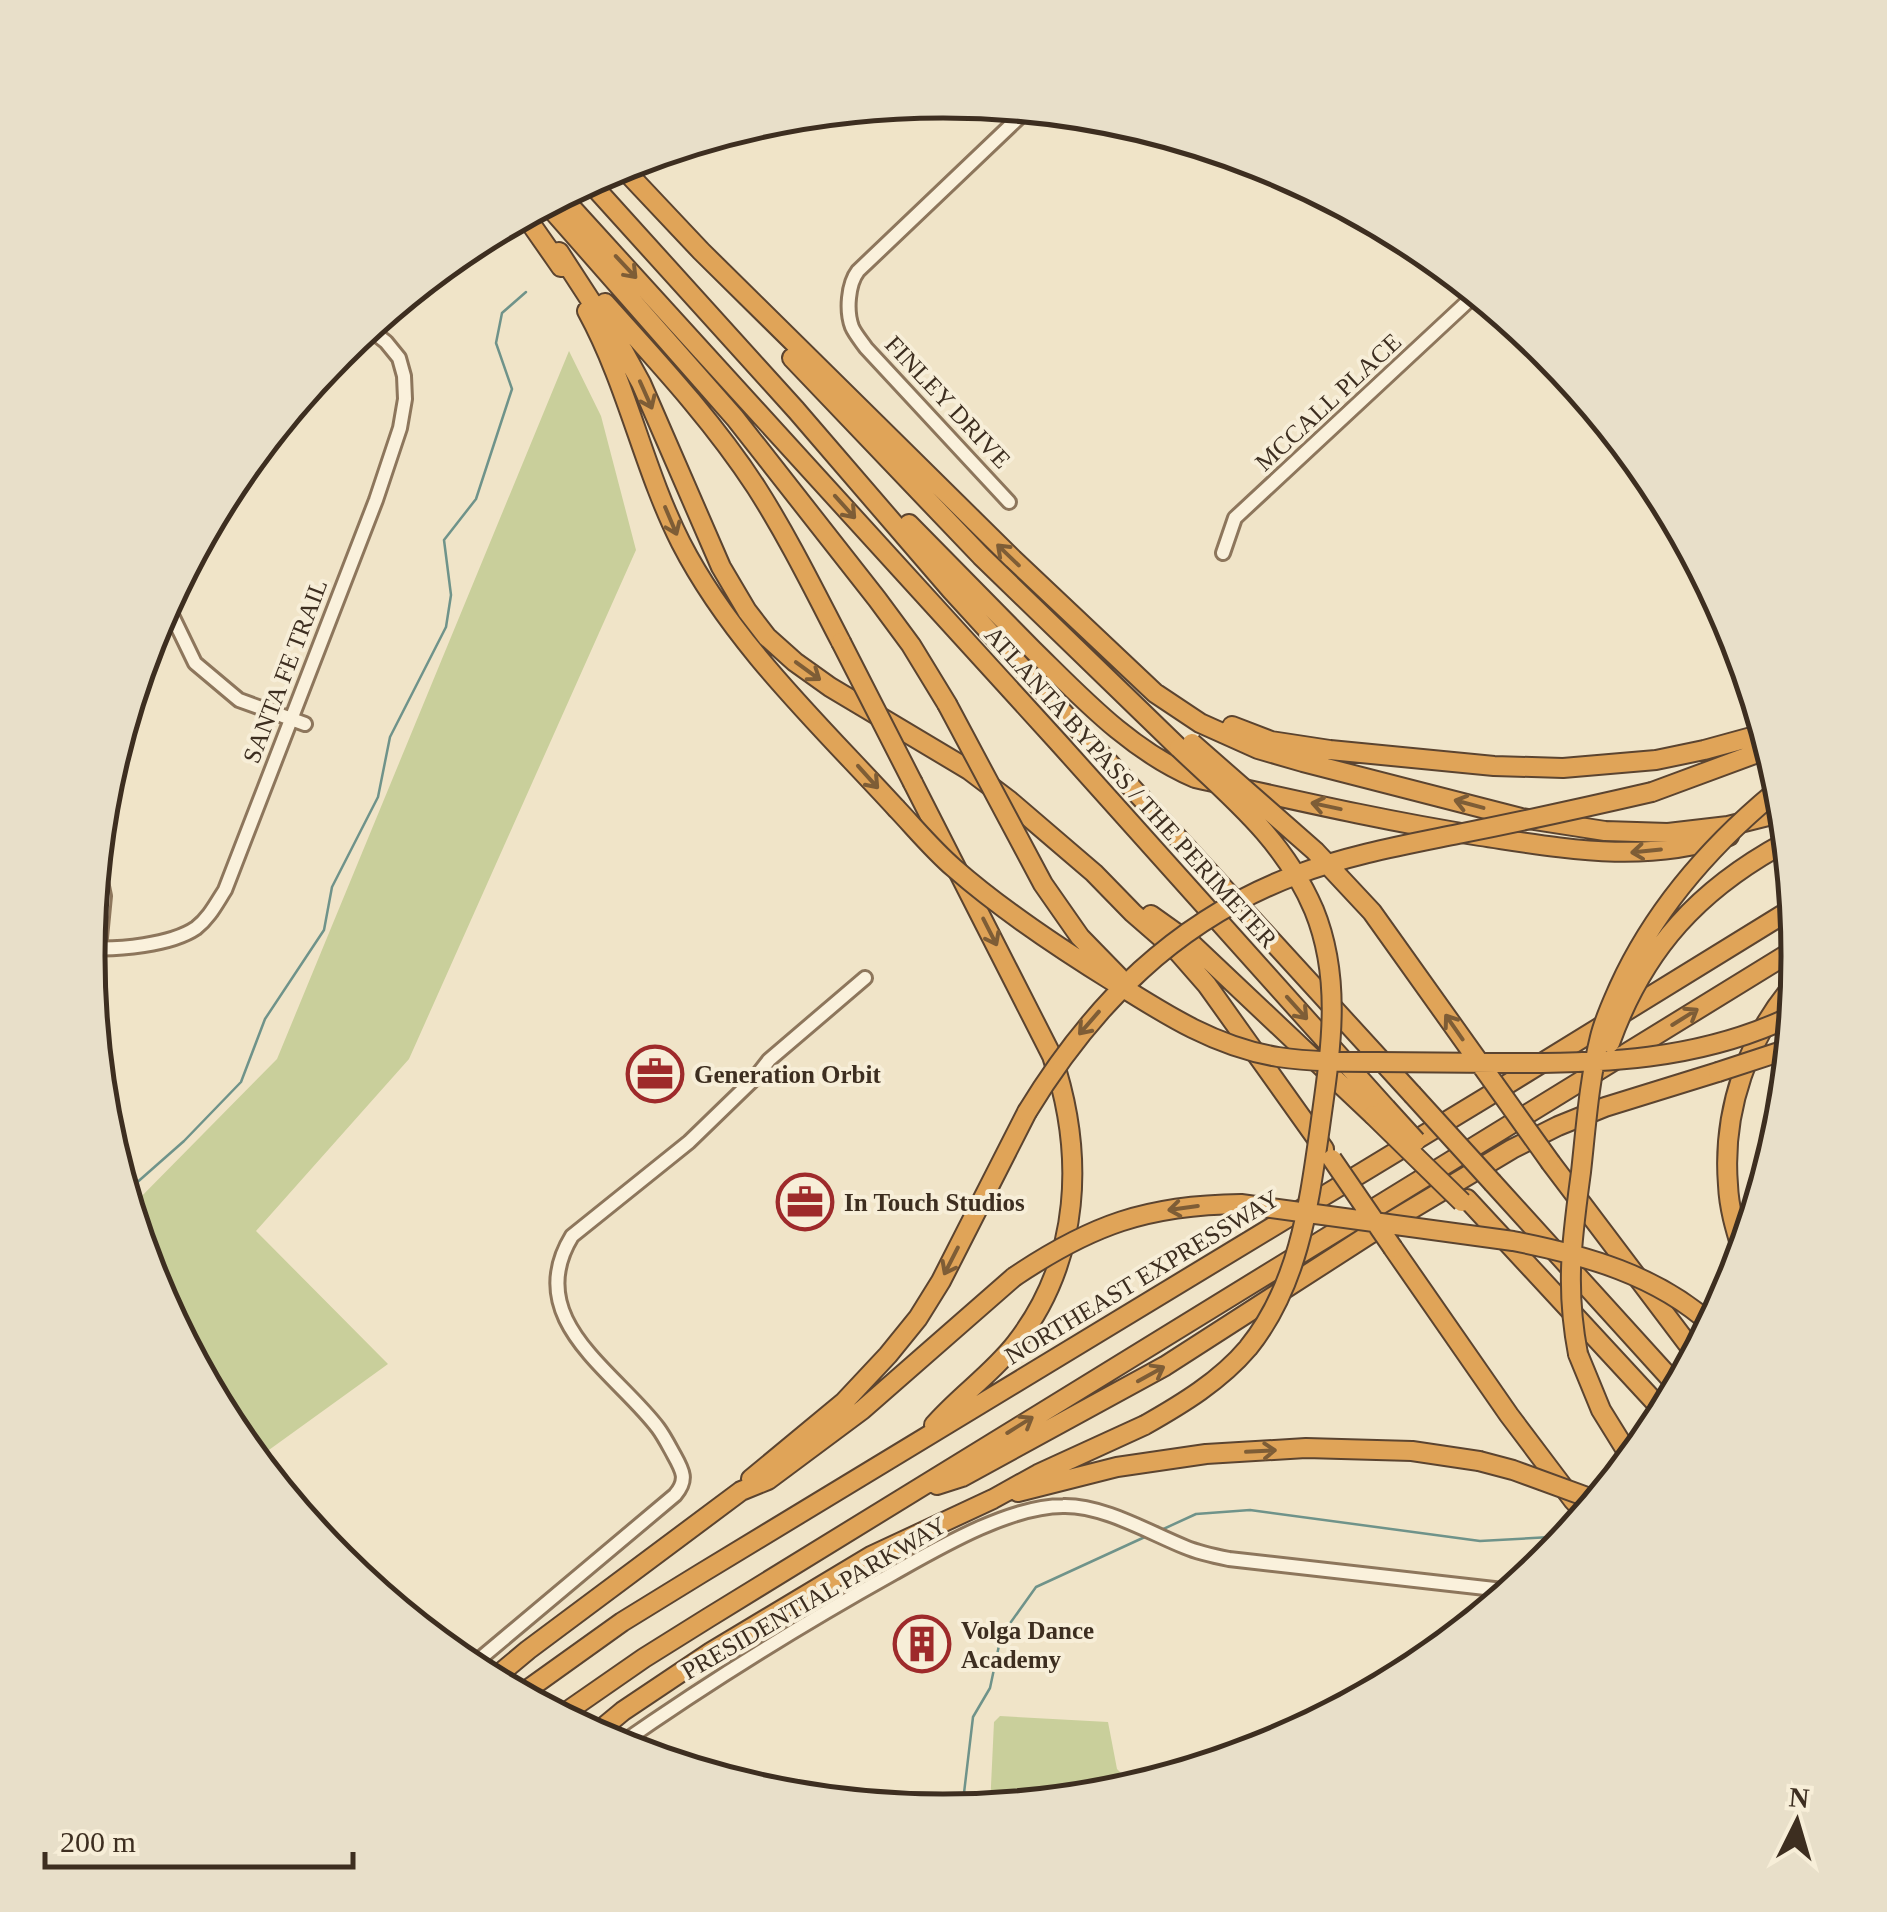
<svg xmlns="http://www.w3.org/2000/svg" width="1887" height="1912" viewBox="0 0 1887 1912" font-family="'Times New Roman',serif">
<rect width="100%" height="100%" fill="#f0e4c8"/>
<!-- green -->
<path fill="#c9cf9b" d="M 569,351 L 601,416 L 636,550 L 409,1059 L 256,1231 L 388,1364 L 255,1460 L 231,1431 L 152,1283 L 130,1208 L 277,1059 Z
M 1000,1716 L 1108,1722 L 1117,1769 L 1136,1788 L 1110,1796 L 990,1807 L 994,1722 Z"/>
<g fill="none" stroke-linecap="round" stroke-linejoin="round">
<!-- stream -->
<path stroke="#6f938a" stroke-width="2.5" d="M 651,154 L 660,166
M 125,1193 L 184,1141 L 241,1082 L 265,1019 L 324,930 L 332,887 L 378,797 L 390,737 L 446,627 L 451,595 L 444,540 L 476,499 L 512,389 L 496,343 L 502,313 L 526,292
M 1159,1531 L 1196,1514 L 1250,1510 L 1480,1541 L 1551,1537 L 1581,1522
M 962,1810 L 973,1717 L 990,1688 L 1001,1636 L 1036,1587 L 1147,1536"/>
<!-- minor casing -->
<g stroke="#8d765c" stroke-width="18">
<path id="minor" d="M 1009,502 L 866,348 C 862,342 855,334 852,327 C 846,311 848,284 858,271 L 1029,108
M 1223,553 L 1235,518 L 1478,292
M 166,603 L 195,663 L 239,700 L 305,724
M 97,862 L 104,896 L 99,948
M 88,948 C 118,950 171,945 196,928 C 209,918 216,904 225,890 L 376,500 L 400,428 L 405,399 L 404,376 L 399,358 L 386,342 L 367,327
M 469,1668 L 675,1495 C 688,1480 683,1471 674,1455 C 669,1446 664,1436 658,1428 C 615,1371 521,1319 572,1236 L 689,1142 L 755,1078 L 769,1060 L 865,978
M 616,1747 C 706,1684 799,1626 894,1573 C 940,1547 1010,1506 1063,1506 C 1103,1505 1148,1532 1185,1547 C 1199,1553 1214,1556 1229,1559 L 1512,1591"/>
</g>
<!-- highway casing -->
<g stroke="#5b4430" stroke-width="22">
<path id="highway" d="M 619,164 L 701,251 L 1013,559 L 1155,693 L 1200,723 L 1258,749 L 1303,762 L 1521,818 L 1605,831 L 1668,833 L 1728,826 L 1772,815
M 588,180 L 796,410 L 951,590 L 1412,1094
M 560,195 L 1059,743 L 1386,1108
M 546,203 L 735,418 L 877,599 L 911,645 L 947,704
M 524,214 L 561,267
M 559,252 L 624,352 L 641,383 L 721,567 L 747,611 L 767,637 L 795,662 L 830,687 L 969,770 L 1010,801 L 1094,873 L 1133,913 L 1179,953 L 1207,985 L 1324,1149
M 605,303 C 658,362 713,421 756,487 C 788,537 814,590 841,642
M 587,311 C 628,386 643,468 681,543 C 733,644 820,725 896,808
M 792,358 L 981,556 L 1179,748
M 909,524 C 950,566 992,608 1033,650 C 1083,699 1130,750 1195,778 C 1290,799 1384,821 1480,836 C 1568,849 1642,864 1729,836
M 1232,726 L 1271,741 L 1330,750 L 1494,766 L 1563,768 L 1656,760 L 1704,750 L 1766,733
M 913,783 L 1052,1056 C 1085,1154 1081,1259 1016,1343 C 992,1374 959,1396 934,1425
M 1652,792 L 1771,748
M 1151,915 L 1193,945 L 1373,1115
M 1551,1163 L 1696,1355
M 1493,1183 L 1679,1388
M 1467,1199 L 1665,1413
M 1393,1248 L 1509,1415 L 1573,1500 L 1587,1515
M 1743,1254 C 1736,1231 1729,1209 1728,1185 C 1722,1111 1748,1036 1797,981
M 1578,1354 L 1601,1410 L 1632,1460
M 751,1479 L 844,1402 L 888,1355 L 918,1318 L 941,1281 L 1027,1112
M 937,1485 L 962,1477 L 1165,1366 L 1370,1234 L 1512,1149 L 1558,1126 L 1605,1107 L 1718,1072
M 1018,1492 L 1117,1467 L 1206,1454 L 1306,1448 L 1412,1451 L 1479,1461
M 492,1680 L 528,1650 L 741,1491 L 768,1480 L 862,1410 L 1014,1277
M 520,1695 L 622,1622 L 700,1574 L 1485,1098 L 1795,907
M 559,1717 L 644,1658 L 708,1618 L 1799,947
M 594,1735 L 623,1711 L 711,1652 L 871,1556 L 993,1499 L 1038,1474 L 1145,1425"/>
</g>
<!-- minor -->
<use href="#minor" stroke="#faf1dc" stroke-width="12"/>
<!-- highway -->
<use href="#highway" stroke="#e0a458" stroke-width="18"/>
<!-- highway-bridge casing -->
<g stroke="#5b4430" stroke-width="22" stroke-linecap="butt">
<path id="highway-bridge" d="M 841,642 L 913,783
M 947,704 L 1043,884 L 1080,937 L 1119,977
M 1192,743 L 1315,851 L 1372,912 L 1551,1163
M 896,808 C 915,828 933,850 954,868 C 1003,911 1059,948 1114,982 C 1166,1015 1216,1047 1278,1057 C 1311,1062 1344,1062 1376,1062 C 1417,1062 1457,1063 1498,1063 C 1600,1064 1700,1061 1794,1015
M 1610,1043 C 1644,948 1700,888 1788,841
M 1718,1072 L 1779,1052
M 1412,1094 L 1493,1183
M 1386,1108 L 1416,1141
M 1027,1112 C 1092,1005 1176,920 1296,875 C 1348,855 1404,845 1458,834 C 1523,821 1587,807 1652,792
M 1373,1115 L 1462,1202
M 1332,1159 L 1393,1248
M 1014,1277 C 1091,1225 1147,1205 1241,1204 L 1513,1241 C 1585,1255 1657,1275 1712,1325
M 1578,1354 C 1565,1286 1572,1239 1581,1172 C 1586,1127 1589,1081 1600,1037 C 1604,1020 1612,1003 1619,987 C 1654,910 1709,847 1774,793
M 1145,1425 C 1182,1404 1220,1381 1248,1348 C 1299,1285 1309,1204 1320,1127 C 1330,1054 1343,981 1314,910 C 1284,840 1233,799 1179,748
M 1479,1461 L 1513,1470 L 1598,1501"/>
</g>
<!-- highway-bridge -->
<use href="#highway-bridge" stroke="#e0a458" stroke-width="18"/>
</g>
<!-- one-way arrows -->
<defs><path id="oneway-shaft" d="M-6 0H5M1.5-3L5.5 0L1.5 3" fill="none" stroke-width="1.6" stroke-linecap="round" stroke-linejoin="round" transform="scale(2.5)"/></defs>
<g stroke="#7e5d36">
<use href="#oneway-shaft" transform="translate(626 267) rotate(47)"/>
<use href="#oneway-shaft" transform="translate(646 395) rotate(66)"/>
<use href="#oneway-shaft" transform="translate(845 507) rotate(48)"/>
<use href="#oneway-shaft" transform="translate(671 521) rotate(67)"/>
<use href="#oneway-shaft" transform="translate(1008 555) rotate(-136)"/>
<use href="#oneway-shaft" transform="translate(808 671) rotate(36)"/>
<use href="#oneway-shaft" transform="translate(868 777) rotate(48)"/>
<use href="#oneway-shaft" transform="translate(1469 804) rotate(-165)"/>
<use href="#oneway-shaft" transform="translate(1326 806) rotate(-168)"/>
<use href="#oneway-shaft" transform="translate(1646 851) rotate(174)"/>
<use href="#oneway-shaft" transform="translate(990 932) rotate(63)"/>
<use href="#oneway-shaft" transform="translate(1297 1008) rotate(48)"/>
<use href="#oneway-shaft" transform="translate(1685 1017) rotate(-32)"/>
<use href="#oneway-shaft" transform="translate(1089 1023) rotate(131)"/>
<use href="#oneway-shaft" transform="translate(1454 1027) rotate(-125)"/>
<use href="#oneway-shaft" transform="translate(1183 1208) rotate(172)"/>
<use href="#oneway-shaft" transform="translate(951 1261) rotate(117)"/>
<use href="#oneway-shaft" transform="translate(1151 1374) rotate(-29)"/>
<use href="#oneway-shaft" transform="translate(1020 1425) rotate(-32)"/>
<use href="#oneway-shaft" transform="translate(1261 1451) rotate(-3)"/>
</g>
<!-- icons -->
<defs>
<g id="office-ring" transform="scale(2.875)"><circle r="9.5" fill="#f7eed8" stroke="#9e2a2b" stroke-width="1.5"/><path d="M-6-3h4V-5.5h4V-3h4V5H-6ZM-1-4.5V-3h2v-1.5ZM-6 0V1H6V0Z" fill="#9e2a2b"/></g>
<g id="building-ring" transform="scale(2.875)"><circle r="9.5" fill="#f7eed8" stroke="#9e2a2b" stroke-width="1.5"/><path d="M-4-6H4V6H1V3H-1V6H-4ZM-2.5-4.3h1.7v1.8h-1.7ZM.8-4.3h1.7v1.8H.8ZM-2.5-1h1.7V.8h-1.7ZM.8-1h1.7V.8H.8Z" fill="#9e2a2b"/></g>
</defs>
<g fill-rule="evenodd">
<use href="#office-ring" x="655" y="1074"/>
<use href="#office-ring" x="805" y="1202"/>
<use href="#building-ring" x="922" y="1644"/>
</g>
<g text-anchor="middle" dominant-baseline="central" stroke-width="8" stroke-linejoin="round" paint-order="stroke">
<!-- street labels -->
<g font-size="25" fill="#3d2e20" stroke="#f7eed8">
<text transform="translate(948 402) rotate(47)">FINLEY DRIVE</text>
<text transform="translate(1328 402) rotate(-43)">MCCALL PLACE</text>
<text transform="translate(285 671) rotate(-69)">SANTA FE TRAIL</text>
<text transform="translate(1131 787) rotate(48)">ATLANTA BYPASS / THE PERIMETER</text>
<text transform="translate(1142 1277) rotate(-31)">NORTHEAST EXPRESSWAY</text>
<text transform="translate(814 1598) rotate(-30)">PRESIDENTIAL PARKWAY</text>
</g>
<!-- poi labels -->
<g font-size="25" font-weight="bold" fill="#3d2e20" stroke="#f7eed8" text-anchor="start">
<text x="694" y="1074">Generation Orbit</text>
<text x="844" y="1202">In Touch Studios</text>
<text x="961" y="1630">Volga Dance<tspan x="961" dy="29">Academy</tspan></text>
</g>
</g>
<!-- crop -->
<path d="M0 0H1887V1912H0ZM105 956a838 838 0 1 1 1676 0a838 838 0 1 1-1676 0Z" fill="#e8dfc9" fill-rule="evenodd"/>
<path fill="none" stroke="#3d2e20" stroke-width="5" d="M105 956a838 838 0 1 1 1676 0a838 838 0 1 1-1676 0Z"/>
<!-- north arrow -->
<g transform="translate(1797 1822) rotate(5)" stroke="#f7eed8" stroke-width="8" paint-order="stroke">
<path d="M0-8L18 38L0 25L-18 38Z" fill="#3d2e20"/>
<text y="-15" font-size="28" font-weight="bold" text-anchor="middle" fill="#3d2e20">N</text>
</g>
<!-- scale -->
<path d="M45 1852v15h308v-15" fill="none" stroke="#3d2e20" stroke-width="5"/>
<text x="60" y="1852" font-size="30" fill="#3d2e20" stroke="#f7eed8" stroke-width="8" paint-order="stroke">200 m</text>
</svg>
